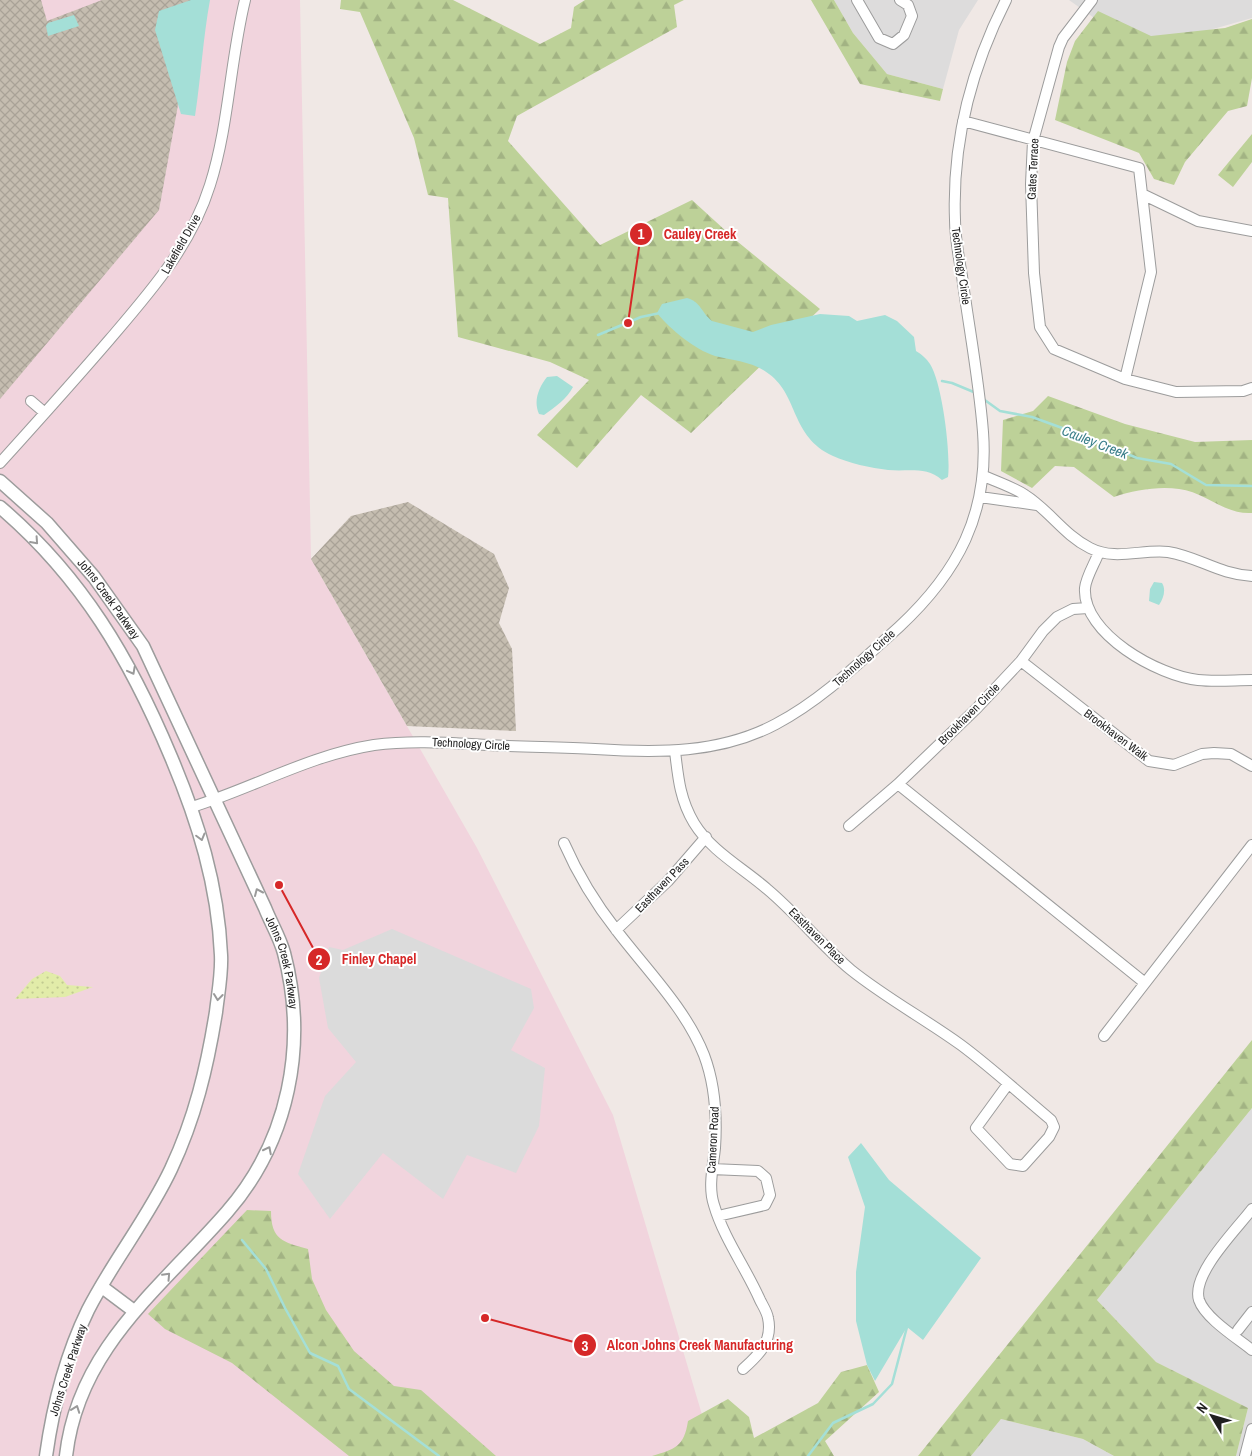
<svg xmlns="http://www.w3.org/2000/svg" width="1252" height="1456" viewBox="0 0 1252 1456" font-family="'Archivo Narrow',sans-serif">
<defs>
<pattern id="construction-cross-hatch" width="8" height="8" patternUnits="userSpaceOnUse" patternTransform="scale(1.25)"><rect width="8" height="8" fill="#c5bdb0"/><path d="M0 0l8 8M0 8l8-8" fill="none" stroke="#a9a297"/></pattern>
<pattern id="grass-dots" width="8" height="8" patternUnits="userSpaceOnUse" patternTransform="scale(1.25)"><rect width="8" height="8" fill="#e2eca9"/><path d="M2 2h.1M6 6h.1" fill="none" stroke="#c1ca91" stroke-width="1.8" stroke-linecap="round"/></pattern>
<pattern id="forest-firs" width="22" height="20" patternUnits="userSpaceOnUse" patternTransform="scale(1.25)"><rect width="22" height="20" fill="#bdd198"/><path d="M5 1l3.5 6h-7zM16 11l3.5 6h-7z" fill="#a2b383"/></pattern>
</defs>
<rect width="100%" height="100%" fill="#f0e8e5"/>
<!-- residential -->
<path fill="#dddcdc" d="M 834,0 L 978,0 L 959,30 L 943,89 L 887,74 L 853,33 Z
M 1069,0 L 1252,0 L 1252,18 L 1139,50 Z
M 1252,1108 L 1252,1456 L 1236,1456 L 1248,1408 L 1156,1362 L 1097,1300 Z
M 1001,1419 L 1083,1439 L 1114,1456 L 971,1456 Z"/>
<!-- commercial -->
<path fill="#f1d4dd" d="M 0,0 L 300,0 L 311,559 L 477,848 L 613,1115 L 703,1418 L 685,1456 L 0,1456 Z"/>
<!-- construction -->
<path fill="url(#construction-cross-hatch)" d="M 0,0 L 41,0 L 47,21 L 102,0 L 197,0 L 159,210 L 0,399 Z
M 408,502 L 494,554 L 509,588 L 499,623 L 512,649 L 516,731 L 407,726 L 311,559 L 351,516 Z"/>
<!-- grass -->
<path fill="url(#grass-dots)" d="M 46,971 L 60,976 L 67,985 L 93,987 L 65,997 L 15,999 L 32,979 Z"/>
<!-- forest -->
<path fill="url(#forest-firs)" d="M 341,0 L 453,0 L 540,44 L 571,28 L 574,7 L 585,0 L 684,0 L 674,5 L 677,27 L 517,116 L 508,141 L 600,245 L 692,200 L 738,242 L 820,309 L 691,433 L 641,395 L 577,468 L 537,435 L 589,380 L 550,362 L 458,337 L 448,198 L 428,195 L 414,138 L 360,12 L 340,9 Z
M 811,0 L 834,0 L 853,33 L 887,74 L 943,89 L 940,101 L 860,84 Z
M 1098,11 L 1151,36 L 1225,28 L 1252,19 L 1252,78 L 1247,106 L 1228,111 L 1185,162 L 1174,185 L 1154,179 L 1139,153 L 1055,120 L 1067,62 L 1075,41 Z
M 1252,134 L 1252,162 L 1233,187 L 1218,175 Z
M 1048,396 L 1125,424 L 1195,442 L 1252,440 L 1252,513 C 1225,515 1205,492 1179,489 C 1159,486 1134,490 1114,497 L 1074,467 L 1055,466 L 1032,488 L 1001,471 L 1003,420 L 1033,411 Z
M 1252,1040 L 1252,1108 L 1097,1300 L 1156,1362 L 1248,1408 L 1236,1456 L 1114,1456 L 1083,1439 L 1001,1419 L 971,1456 L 918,1456 Z
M 247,1210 L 271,1211 C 271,1240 283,1242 308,1249 L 312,1279 L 326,1310 L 354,1351 L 394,1386 L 421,1390 L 496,1456 L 349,1456 L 232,1363 L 165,1329 L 148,1314 Z
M 867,1365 L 879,1392 L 825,1441 L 834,1456 L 652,1456 C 675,1449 684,1447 688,1421 L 728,1399 L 749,1417 L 754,1438 L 818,1403 L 841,1372 Z"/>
<!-- parking -->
<path fill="#dbdbdb" d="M 392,929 L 531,989 L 534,1008 L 511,1050 L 545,1068 L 539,1126 L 516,1173 L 467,1155 L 443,1199 L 383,1153 L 330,1219 L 298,1174 L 325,1096 L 356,1062 L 328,1028 L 319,978 L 329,947 L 343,950 Z"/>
<!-- water -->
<path fill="#a4dfd7" d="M 191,0 L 210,0 C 203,38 201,77 195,116 L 181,114 L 155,30 L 159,11 Z
M 74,15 L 79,26 L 48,36 L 46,26 L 48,23 Z
M 687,298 C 701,302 701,312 712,321 L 753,332 L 771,325 L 820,314 L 849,316 L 857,321 L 885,315 L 897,321 L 914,337 L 916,351 C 921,354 927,359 930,364 C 942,382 951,454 948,477 L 942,480 C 926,466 908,472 888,470 C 871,468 848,463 833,456 C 790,436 799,396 769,374 C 752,361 734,361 715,356 C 694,349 671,330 657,313 L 662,304 Z
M 557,376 L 573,387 C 567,399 555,407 544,415 L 539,414 C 533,401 539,387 547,377 Z
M 1154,582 L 1162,583 C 1166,589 1164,598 1159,605 L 1149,601 L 1150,589 Z
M 861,1143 L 889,1180 L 981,1258 L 923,1340 L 907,1327 L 875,1381 L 867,1365 L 856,1321 L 856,1272 L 865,1207 L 848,1157 Z"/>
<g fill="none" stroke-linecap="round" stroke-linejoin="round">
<!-- stream -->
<path stroke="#a4dfd7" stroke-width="2.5" d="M 598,335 L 641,317 L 660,313
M 942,381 L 952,383 L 976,393
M 982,398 L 1000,411 L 1032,417 L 1087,437 L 1137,458 L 1171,464 L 1206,485 L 1252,486
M 242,1240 L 266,1269 L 285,1308 L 310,1353 L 338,1366 L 349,1389 L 439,1456
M 808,1456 L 833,1423 L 873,1404 L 892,1384 L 907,1327"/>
<!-- minor casing -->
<g stroke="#9c9c9c" stroke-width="12">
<path id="minor" d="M 857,0 L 879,38 L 893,44 L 904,35 L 912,16 L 908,5 L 900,0
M 1092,0 L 1063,38 L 1059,47 L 1033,141 L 1031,184 L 1034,273 L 1040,327 L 1054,349 L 1125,379 L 1176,392 L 1243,391 L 1252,388
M 963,121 L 1139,168 L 1151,272 L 1125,379
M 1142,194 L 1198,221 L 1252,231
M 31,401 L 45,413
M 0,463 C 37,422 74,381 110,339 C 151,291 191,246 210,185 C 229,125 230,61 245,0
M 984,476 C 997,482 1013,487 1025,495 C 1049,510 1064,535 1090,548 C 1115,561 1142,549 1168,552 C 1199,557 1218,574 1252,576
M 980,497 L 1037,505
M 1099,552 C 1095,563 1086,577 1085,588 C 1082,634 1159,676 1198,680 C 1216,682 1235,680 1252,680
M 1021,661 L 1149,761 L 1174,765 L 1202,754 L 1214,753 L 1231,754 L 1252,766
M 675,751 C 678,777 680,800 694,823 C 711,851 743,868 767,889 C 797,914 821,945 851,970 C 886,998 925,1019 961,1045 C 992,1068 1021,1095 1051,1120 L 1054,1127 L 1049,1137 L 1023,1166 L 1010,1164 L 976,1128 L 1008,1084
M 898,784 L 1145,983
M 192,807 C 253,788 310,755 374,745 C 412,740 450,743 488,745 C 524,747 560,747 595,749 C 657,753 720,754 776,724 C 823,699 860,662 899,627 C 958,572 989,514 983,432 C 979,380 969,328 962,276 C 959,258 955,239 955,220 C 952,142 971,69 1006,0
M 849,826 L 898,784 L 976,709 L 1021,661 L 1043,631 L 1057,617 L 1073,609 L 1088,608
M 564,843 C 578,875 595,903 617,931 C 646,969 686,1009 704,1055 C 715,1084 717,1118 715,1148 C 713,1167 708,1187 714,1205 C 724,1239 746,1268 760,1300 C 763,1306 767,1312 768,1318 C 773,1341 759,1355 743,1369
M 616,930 L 668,881 L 706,837
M 1104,1036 L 1252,845
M 712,1169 L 758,1171 L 766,1178 L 770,1195 L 765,1205 L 718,1216
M 1252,1209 C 1237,1229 1191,1274 1199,1300 C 1205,1318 1237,1338 1252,1350
M 1238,1330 L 1252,1312
M 1245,1456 L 1252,1429"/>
</g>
<!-- tertiary casing -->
<g stroke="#9c9c9c" stroke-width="15">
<g id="tertiary">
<path id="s1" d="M 0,481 L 47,523 L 94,577 L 143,646 L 265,908 C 271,923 280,938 284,953 C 308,1044 289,1141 227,1212 C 161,1288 78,1348 66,1456"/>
<path d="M 0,507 C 82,577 130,659 171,757 C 198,821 218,885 221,955 C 222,974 218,994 216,1012 C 207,1068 195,1118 171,1169 C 148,1218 113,1261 88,1310 C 66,1355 53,1406 46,1456"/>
<path d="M 102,1287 L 134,1311"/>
</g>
</g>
<!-- minor -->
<use href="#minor" stroke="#fff" stroke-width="10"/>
<!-- tertiary -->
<use href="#tertiary" stroke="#fff" stroke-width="12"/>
</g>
<!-- one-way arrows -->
<defs><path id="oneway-chevron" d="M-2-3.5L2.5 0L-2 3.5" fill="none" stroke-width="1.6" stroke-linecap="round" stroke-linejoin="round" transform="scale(1.25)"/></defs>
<g stroke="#9a9a9a">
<use href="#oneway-chevron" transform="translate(35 541) rotate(48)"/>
<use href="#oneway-chevron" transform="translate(132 671) rotate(62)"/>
<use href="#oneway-chevron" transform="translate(201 837) rotate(75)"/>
<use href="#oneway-chevron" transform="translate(258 892) rotate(-114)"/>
<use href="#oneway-chevron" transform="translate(218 997) rotate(97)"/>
<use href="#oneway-chevron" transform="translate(268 1150) rotate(-63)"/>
<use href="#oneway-chevron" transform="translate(167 1276) rotate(-47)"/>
<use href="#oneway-chevron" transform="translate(76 1409) rotate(-70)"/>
</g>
<g text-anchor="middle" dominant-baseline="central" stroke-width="4" stroke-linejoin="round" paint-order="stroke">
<!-- street labels -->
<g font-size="12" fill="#1f1f1f" stroke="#fff">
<text transform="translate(1033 169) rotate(-87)">Gates Terrace</text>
<text transform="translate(181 244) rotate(-60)">Lakefield Drive</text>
<text transform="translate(961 266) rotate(82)">Technology Circle</text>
<text stroke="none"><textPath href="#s1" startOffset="161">Johns Creek Parkway</textPath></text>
<text transform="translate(864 658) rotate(-42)">Technology Circle</text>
<text transform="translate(969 714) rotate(-45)">Brookhaven Circle</text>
<text transform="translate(1116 735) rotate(37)">Brookhaven Walk</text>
<text transform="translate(471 744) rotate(3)">Technology Circle</text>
<text transform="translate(662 885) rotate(-46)">Easthaven Pass</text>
<text transform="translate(817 936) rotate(45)">Easthaven Place</text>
<text stroke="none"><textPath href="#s1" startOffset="566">Johns Creek Parkway</textPath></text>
<text transform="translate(713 1140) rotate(-87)">Cameron Road</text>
<text transform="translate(68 1370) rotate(-72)">Johns Creek Parkway</text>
</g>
<!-- water labels -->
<g font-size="14" font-style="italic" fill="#3a7f8a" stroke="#fff">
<text transform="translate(1095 442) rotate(21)">Cauley Creek</text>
</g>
</g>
<!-- callouts -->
<path fill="none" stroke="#d62828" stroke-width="2" d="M628 323L641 234M279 885L319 959M485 1318L585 1345"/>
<g fill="#d62828" stroke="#fff" stroke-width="2">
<circle cx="628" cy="323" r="5"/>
<circle cx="279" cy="885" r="5"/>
<circle cx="485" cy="1318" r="5"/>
<circle cx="641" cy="234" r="12"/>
<circle cx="319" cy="959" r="12"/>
<circle cx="585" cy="1345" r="12"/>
</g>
<g font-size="15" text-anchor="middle" font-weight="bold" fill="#fff">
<text x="641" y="239">1</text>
<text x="319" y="965">2</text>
<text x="585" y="1351">3</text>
</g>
<g font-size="14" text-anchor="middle" font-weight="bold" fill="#d62828" stroke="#fff" stroke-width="4" stroke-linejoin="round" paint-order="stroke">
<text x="700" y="239">Cauley Creek</text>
<text x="379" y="964">Finley Chapel</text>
<text x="700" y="1350">Alcon Johns Creek Manufacturing</text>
</g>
<!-- north arrow -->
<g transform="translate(1212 1416) rotate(308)" stroke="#ffffff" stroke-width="4" paint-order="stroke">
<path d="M0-4L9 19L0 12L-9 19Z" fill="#1f1f1f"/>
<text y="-8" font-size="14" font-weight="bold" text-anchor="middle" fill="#1f1f1f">N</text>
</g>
</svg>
